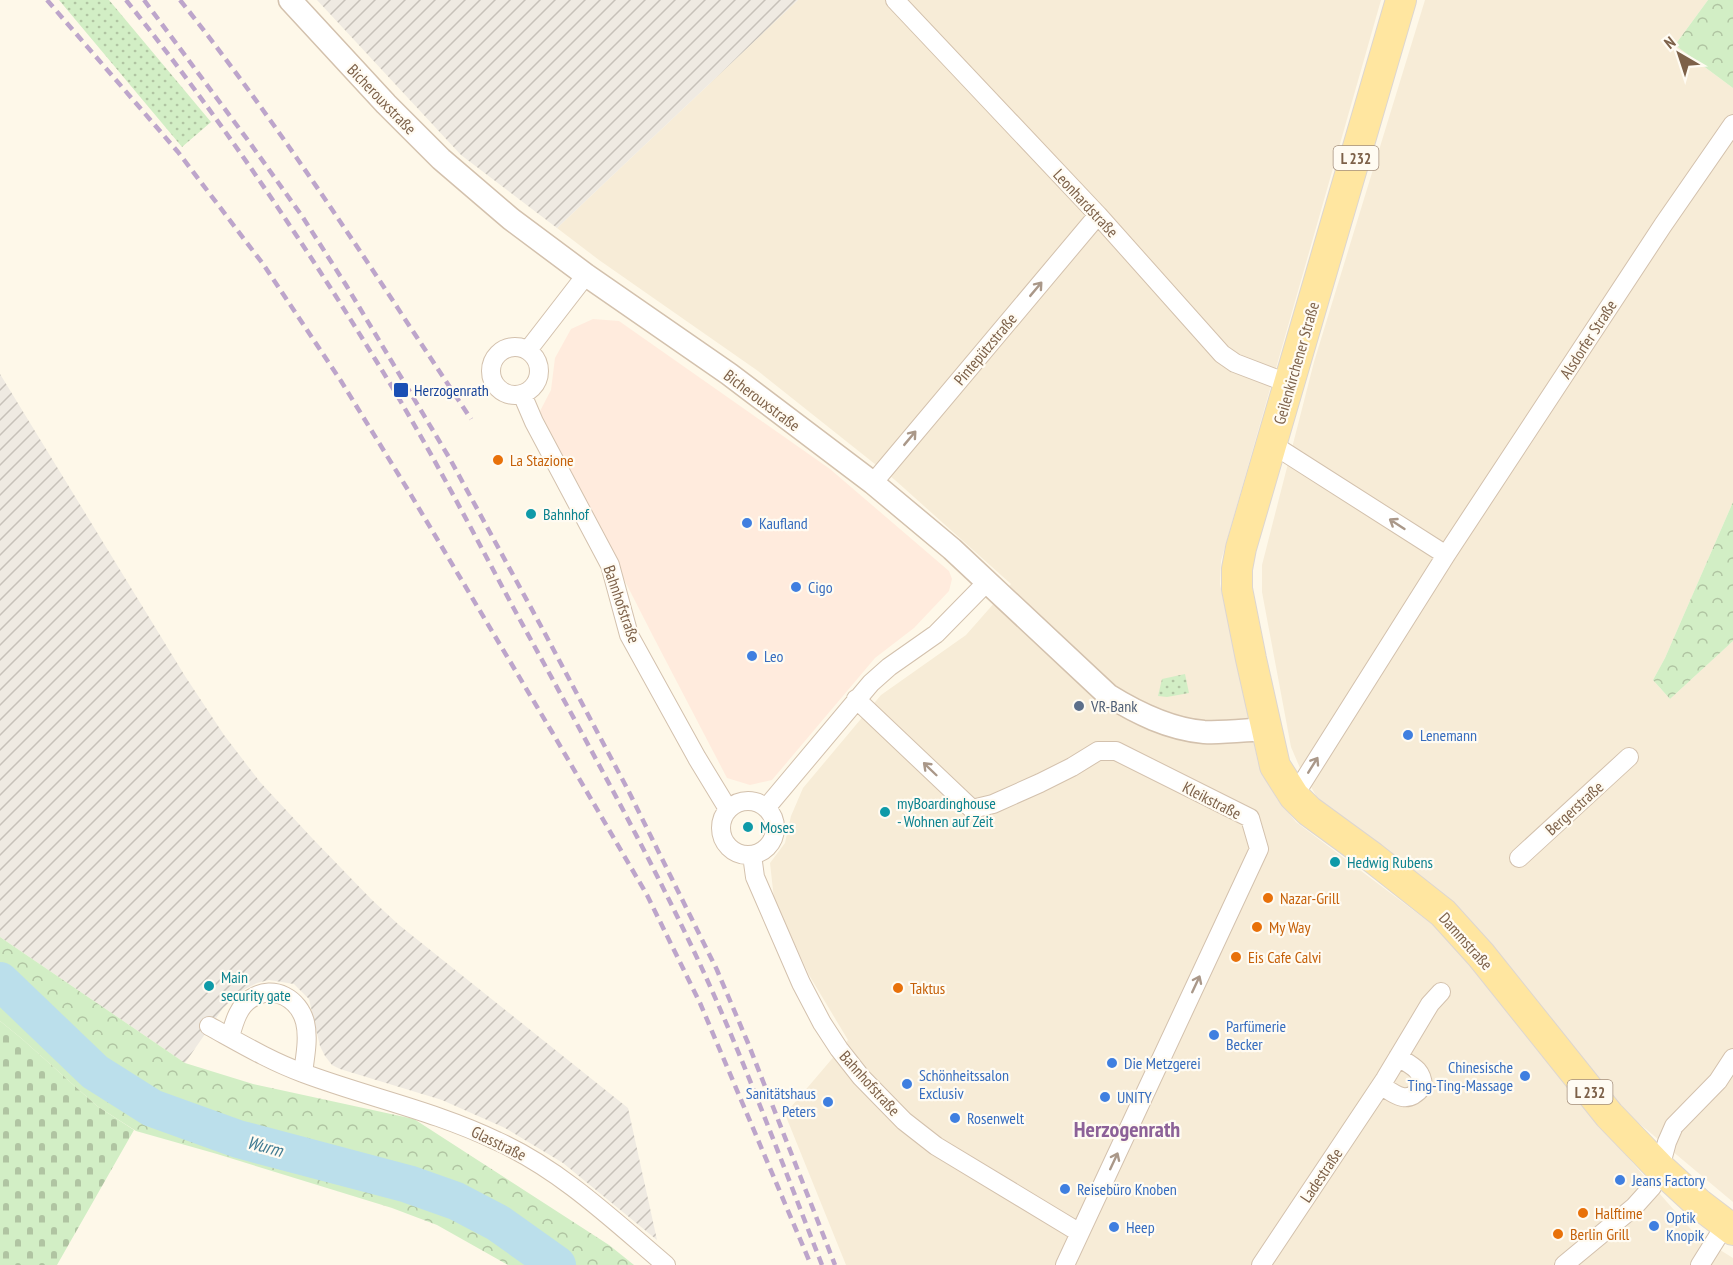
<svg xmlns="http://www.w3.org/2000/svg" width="1733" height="1265" viewBox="0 0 1733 1265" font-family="'PT Sans Narrow',sans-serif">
<defs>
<pattern id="industrial-furrows" width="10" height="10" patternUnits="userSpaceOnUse" patternTransform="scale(1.5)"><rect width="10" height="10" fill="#efeae2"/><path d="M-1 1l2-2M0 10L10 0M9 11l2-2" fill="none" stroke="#c7c1b9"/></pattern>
<pattern id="grass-dots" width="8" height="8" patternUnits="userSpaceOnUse" patternTransform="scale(1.5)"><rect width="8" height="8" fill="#d2eec5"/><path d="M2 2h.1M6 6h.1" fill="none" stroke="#b0c4a2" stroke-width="1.8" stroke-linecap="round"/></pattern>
<pattern id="forest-crowns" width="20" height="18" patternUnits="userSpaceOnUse" patternTransform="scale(1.5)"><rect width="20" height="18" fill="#d2eec5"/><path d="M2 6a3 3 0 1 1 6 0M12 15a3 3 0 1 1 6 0" fill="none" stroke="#b0c4a2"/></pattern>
<pattern id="cemetery-stones" width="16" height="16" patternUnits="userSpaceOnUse" patternTransform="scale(1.5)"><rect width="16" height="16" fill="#d2eec5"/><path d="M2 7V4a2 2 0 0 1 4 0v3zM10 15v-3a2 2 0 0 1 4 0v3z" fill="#b0c4a2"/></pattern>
</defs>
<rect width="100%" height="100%" fill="#fef8e9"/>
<!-- residential -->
<path fill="#f7ecd7" d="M 798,0 L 1381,0 L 1221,561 L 1220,584 L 1258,763 L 1277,799 L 1296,822 L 1433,925 L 1475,968 L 1601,1127 L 1696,1235 L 1733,1258 L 1733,1265 L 846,1265 L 785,1114 L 848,1040 L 809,975 L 774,899 L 770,863 L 785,843 L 791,816 L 803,788 L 881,695 L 966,635 L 1011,584 L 895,480 L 758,371 L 599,260 L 557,228 Z
M 1425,0 L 1708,0 L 1675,45 L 1733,88 L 1733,502 L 1665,658 L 1653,680 L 1670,699 L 1733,641 L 1733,1202 L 1622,1109 L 1318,799 L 1300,768 L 1291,747 L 1262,592 L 1262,565 L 1314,362 Z"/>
<!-- commercial -->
<path fill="#ffebdd" d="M 593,319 L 619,321 L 830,469 L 949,571 L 952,579 L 949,591 L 914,628 L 875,658 L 772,780 L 750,785 L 727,778 L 654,638 L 539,413 L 551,390 L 555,358 L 571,329 Z"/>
<!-- industrial -->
<path fill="url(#industrial-furrows)" d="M 317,0 L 798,0 L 557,228 L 461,155 Z
M 0,374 L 185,676 L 224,735 L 260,782 L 311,837 L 371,899 L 399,925 L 628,1108 L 657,1240 L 563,1163 L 505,1128 L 442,1100 L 340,1069 L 332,1065 L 325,1056 L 320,1046 L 309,999 L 294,984 L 269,980 L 257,983 L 243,990 L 223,1008 L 185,1063 L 0,937 Z"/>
<!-- grass -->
<path fill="url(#grass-dots)" d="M 59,0 L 109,0 L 211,122 L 182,147 Z
M 1185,674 L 1189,693 L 1167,697 L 1158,696 L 1162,679 Z"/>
<!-- forest -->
<path fill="url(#forest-crowns)" d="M 1708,0 L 1733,0 L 1733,88 L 1675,45 Z
M 1733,502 L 1733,641 L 1670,699 L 1653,680 L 1665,658 Z
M 0,937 L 185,1063 L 253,1084 L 414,1119 L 609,1245 L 634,1265 L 508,1265 L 437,1225 L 392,1208 L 217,1154 L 136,1131 L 97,1106 L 21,1038 L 0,1021 Z"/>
<!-- cemetery -->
<path fill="url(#cemetery-stones)" d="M 0,1021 L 21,1038 L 97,1106 L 134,1130 L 57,1265 L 0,1265 Z"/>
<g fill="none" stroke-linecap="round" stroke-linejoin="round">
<!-- river -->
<path stroke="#bbdfeb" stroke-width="38" d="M 0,981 L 95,1072 L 152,1108 L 238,1139 L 408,1184 L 456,1201 L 498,1223 L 557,1265"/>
<!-- minor casing -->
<g stroke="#d3c1ad" stroke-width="20">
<path id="minor" d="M 895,0 L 1098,215 L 1222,354 L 1235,363 L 1290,384
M491 371a24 24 0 1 1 48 0a24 24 0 1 1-48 0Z
M 528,350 L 586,275
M 522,394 L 534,422 L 610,565 L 629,635 L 697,758 L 728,809
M 1272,444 L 1446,555
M 873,483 L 1098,215
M 856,699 L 972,809 L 993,804 L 1040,783 L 1072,767 L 1098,751 L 1116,751 L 1250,818 L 1259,849 L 1065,1265
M 1294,796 L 1446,555 L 1663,225 L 1733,124
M721 828a27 27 0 1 1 54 0a27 27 0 1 1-54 0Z
M 766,808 L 871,683 L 889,667 L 936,634 L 988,581
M 752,855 L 755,877 L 801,983 L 822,1023 L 839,1049 L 861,1077 L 904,1121 L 936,1146 L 1080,1233
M 1519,858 L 1629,757
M 209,1026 C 240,1043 270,1061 303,1073 C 367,1097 435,1111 497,1141 C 561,1170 613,1220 666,1265
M 230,1037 C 234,1023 238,1006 252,998 C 274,984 299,999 305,1022 C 309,1038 305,1057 303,1073
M 1381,1085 C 1398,1097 1408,1105 1423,1086 C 1422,1069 1412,1066 1398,1057
M 1261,1265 L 1385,1079 L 1430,1004 L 1441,992
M 1564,1265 L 1634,1207 L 1652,1187 L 1660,1168 L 1667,1142 L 1674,1126 L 1718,1081 L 1733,1058
M 1700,1265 L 1725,1225"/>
</g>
<!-- tertiary casing -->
<g stroke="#d3c1ad" stroke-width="25">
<path id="tertiary" d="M 290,0 L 386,104 L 441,159 L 511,219 L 586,275 L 729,374 L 873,483 L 952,549 L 1108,695 C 1137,713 1169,729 1204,732 C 1225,733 1246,730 1266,729"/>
</g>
<!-- primary casing -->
<g stroke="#ddd6d0" stroke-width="32">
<path id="primary" d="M 1401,0 L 1241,548 L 1237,569 L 1237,589 L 1251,659 L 1275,766 L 1294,796 L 1309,811 L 1372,857 L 1443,913 L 1481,955 L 1609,1115 L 1660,1168 L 1699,1204 L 1733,1230"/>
</g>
<!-- minor -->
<use href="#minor" stroke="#fff" stroke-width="18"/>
<!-- tertiary -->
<use href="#tertiary" stroke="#fff" stroke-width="22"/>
<!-- primary -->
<use href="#primary" stroke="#ffe6a0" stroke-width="30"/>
<!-- rail -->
<path stroke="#bda5cb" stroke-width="4.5" stroke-dasharray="9 6" stroke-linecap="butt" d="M 47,0 L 178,152 L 263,264 L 341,381 L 408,490 L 552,732 L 647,895 L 700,1003 L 811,1265
M 126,0 C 217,114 299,235 375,359 C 425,439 468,523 513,607 C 579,728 647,849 705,975 C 748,1070 784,1168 822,1265
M 144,0 L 250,143 L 302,216 L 346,285 L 450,459 L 542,628 L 627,788 L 717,970 L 748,1043 L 835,1265
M 180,0 C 286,133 377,278 471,419"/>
</g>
<!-- one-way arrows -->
<defs><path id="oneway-shaft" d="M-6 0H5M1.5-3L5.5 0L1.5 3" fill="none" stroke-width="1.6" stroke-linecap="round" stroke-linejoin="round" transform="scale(1.5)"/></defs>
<g stroke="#aa9889">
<use href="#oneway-shaft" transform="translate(1036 289) rotate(-50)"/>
<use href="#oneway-shaft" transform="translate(910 438) rotate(-50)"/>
<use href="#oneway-shaft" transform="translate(1397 524) rotate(-147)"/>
<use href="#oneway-shaft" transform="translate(1313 765) rotate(-58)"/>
<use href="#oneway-shaft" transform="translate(930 769) rotate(-136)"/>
<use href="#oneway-shaft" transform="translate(1196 984) rotate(-65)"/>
<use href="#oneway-shaft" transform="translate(1114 1161) rotate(-65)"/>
</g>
<!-- markers -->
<rect fill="#1a4fb4" stroke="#fffbf2" stroke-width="2" x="393" y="382" width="16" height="16" rx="3"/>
<g fill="#e8710a" stroke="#fffbf2" stroke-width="2">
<circle cx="498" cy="460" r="6"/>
<circle cx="1268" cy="898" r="6"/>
<circle cx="1257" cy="927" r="6"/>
<circle cx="1236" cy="957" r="6"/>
<circle cx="898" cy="988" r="6"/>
<circle cx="1583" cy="1213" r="6"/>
<circle cx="1558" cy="1234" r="6"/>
</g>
<g fill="#0f9aa8" stroke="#fffbf2" stroke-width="2">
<circle cx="531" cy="514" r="6"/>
<circle cx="885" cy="812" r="6"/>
<circle cx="748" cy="827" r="6"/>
<circle cx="1335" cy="862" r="6"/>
<circle cx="209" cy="986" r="6"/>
</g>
<g fill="#3f7fe0" stroke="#fffbf2" stroke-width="2">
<circle cx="747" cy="523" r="6"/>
<circle cx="796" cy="587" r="6"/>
<circle cx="752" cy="656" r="6"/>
<circle cx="1408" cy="735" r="6"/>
<circle cx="1214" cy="1035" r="6"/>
<circle cx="1112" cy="1063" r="6"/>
<circle cx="1525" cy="1076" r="6"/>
<circle cx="907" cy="1084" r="6"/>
<circle cx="1105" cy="1097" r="6"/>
<circle cx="828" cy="1102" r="6"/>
<circle cx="955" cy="1118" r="6"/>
<circle cx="1620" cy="1180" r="6"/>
<circle cx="1065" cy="1189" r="6"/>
<circle cx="1654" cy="1226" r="6"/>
<circle cx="1114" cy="1227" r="6"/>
</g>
<circle fill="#5c6f8a" stroke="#fffbf2" stroke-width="2" cx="1079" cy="706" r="6"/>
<g text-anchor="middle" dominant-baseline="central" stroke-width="4.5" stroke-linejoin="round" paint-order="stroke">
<!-- shield labels -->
<g fill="#fffbf2" stroke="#a48f7c" stroke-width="1.5">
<rect x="1333.5" y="146" width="45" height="24" rx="4.5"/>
<rect x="1567.5" y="1080" width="45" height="24" rx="4.5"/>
</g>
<g font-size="15" font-weight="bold" fill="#7d6149">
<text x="1356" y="158">L 232</text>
<text x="1590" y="1092">L 232</text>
</g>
<!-- street labels -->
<g font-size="16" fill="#7d6149" stroke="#fffbf2">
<text transform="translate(382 99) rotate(46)">Bicherouxstraße</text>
<text transform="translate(1086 203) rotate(47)">Leonhardstraße</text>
<text transform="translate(1588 339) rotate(-57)">Alsdorfer Straße</text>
<text transform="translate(985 349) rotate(-50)">Pintepützstraße</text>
<text transform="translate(1296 363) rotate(-74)">Geilenkirchener Straße</text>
<text transform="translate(762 400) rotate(37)">Bicherouxstraße</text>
<text transform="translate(622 604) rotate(71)">Bahnhofstraße</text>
<text transform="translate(1212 800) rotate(27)">Kleikstraße</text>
<text transform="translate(1574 808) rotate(-42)">Bergerstraße</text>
<text transform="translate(1466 941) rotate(48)">Dammstraße</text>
<text transform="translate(870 1083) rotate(48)">Bahnhofstraße</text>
<text transform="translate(499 1143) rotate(26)">Glasstraße</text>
<text transform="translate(1321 1175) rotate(-56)">Ladestraße</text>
</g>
<!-- transit labels -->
<g font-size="16" fill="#164399" stroke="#fffbf2" text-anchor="start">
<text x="414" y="390">Herzogenrath</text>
</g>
<!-- food labels -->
<g font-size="16" fill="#c56008" stroke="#fffbf2" text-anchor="start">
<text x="510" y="460">La Stazione</text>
<text x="1280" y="898">Nazar-Grill</text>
<text x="1269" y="927">My Way</text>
<text x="1248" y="957">Eis Cafe Calvi</text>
<text x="910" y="988">Taktus</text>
<text x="1595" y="1213">Halftime</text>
<text x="1570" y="1234">Berlin Grill</text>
</g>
<!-- culture labels -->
<g font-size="16" fill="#0d838f" stroke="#fffbf2" text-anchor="start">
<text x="543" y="514">Bahnhof</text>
<text x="897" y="803">myBoardinghouse<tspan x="897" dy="18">- Wohnen auf Zeit</tspan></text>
<text x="760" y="827">Moses</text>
<text x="1347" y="862">Hedwig Rubens</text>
<text x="221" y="977">Main<tspan x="221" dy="18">security gate</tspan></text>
</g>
<!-- shop labels -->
<g font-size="16" fill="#366cbe" stroke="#fffbf2" text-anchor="start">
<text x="759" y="523">Kaufland</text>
<text x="808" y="587">Cigo</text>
<text x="764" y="656">Leo</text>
<text x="1420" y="735">Lenemann</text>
<text x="1226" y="1026">Parfümerie<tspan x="1226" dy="18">Becker</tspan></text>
<text x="1124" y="1063">Die Metzgerei</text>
<text x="1513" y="1067" text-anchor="end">Chinesische<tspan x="1513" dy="18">Ting-Ting-Massage</tspan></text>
<text x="919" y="1075">Schönheitssalon<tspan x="919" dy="18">Exclusiv</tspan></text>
<text x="816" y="1093" text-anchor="end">Sanitätshaus<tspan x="816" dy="18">Peters</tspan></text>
<text x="1117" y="1097">UNITY</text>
<text x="967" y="1118">Rosenwelt</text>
<text x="1632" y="1180">Jeans Factory</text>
<text x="1077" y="1189">Reisebüro Knoben</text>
<text x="1666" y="1217">Optik<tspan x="1666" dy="18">Knopik</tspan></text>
<text x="1126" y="1227">Heep</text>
</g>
<!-- service labels -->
<g font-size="16" fill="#4e5e75" stroke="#fffbf2" text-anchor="start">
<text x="1091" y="706">VR-Bank</text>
</g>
<!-- water labels -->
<g font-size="18" font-style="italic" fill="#407b92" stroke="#fffbf2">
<text transform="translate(265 1146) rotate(15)">Wurm</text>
</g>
<!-- district labels -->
<g font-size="22" font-weight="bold" fill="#8c6198" stroke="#fffbf2">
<text x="1127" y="1129">Herzogenrath</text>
</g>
</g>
<!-- north arrow -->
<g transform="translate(1679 54) rotate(321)" stroke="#fffbf2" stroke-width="4.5" paint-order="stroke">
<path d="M0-4.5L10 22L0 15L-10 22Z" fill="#7d6149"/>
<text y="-9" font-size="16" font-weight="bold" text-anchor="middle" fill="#7d6149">N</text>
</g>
</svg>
